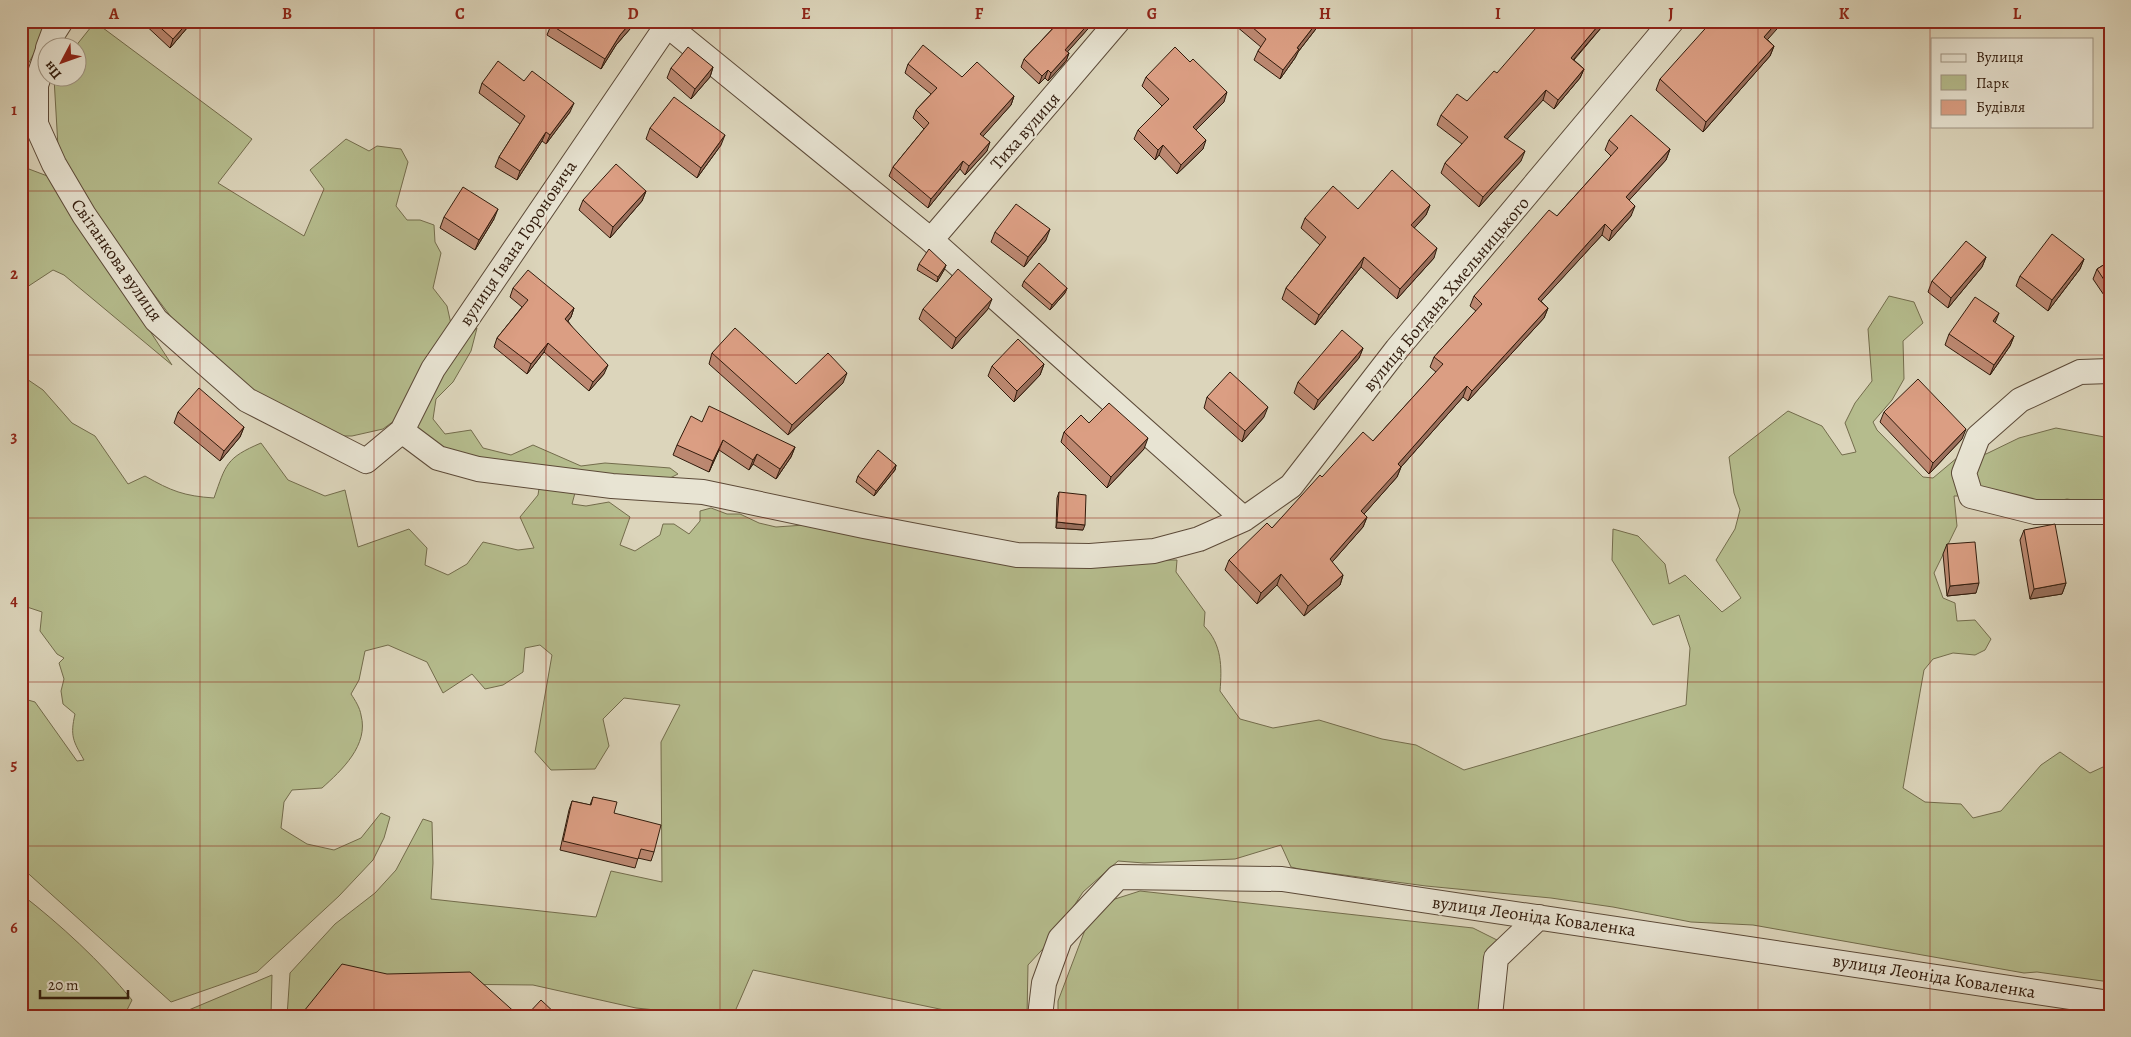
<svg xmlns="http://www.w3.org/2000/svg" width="2131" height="1037" viewBox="0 0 2131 1037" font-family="Alegreya,serif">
<rect width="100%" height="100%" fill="#dcd5bb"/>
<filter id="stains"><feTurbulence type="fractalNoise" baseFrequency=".004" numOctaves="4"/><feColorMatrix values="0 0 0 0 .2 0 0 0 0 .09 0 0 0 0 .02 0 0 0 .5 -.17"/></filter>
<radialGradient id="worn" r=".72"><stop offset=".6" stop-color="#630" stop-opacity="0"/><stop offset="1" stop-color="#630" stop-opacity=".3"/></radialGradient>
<!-- green -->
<path fill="#b5bc8d" stroke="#736c4c" d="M 21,21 L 52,21 L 22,75 L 32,93 L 29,124 L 21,136 Z
M 95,22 L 252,139 L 218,183 L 304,236 L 324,189 L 310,170 L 346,139 L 369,151 L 377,146 L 401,149 L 408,162 L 396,206 L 407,220 L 420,220 L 434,225 L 435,242 L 441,253 L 433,288 L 447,306 L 451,324 L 421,366 L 406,412 L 383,429 L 352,436 L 336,436 L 264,401 L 187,338 L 103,227 L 59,164 L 54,78 L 78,78 L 78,48 L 75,47 Z
M 21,166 L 50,177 L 172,365 L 64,275 L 53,270 L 21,291 Z
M 1889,296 L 1914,302 L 1923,323 L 1903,341 L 1904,379 L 1892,400 L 1873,422 L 1877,430 L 1923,477 L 1933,478 L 1964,452 L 1986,454 L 2019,438 L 2056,428 L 2110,438 L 2110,504 L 2104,505 L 2067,499 L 2036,505 L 1987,496 L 1954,496 L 1957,526 L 1934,573 L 1943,598 L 1955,603 L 1957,621 L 1975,620 L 1991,639 L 1985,650 L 1975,655 L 1953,653 L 1933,659 L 1924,670 L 1903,788 L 1925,802 L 1961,804 L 1973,818 L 2001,811 L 2041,765 L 2060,752 L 2090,773 L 2103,767 L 2110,772 L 2110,982 L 2037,972 L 2024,973 L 1753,925 L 1691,922 L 1613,907 L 1551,898 L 1426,886 L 1299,869 L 1291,867 L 1281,845 L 1235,859 L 1144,863 L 1118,861 L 1083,892 L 1053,938 L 1028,965 L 1027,1016 L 973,1016 L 753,970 L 733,1016 L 714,1016 L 636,1008 L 533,985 L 335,983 L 309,1016 L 287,1016 L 290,973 L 335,924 L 375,893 L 396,870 L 423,819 L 432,822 L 433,863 L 431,899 L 596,917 L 611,871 L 662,882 L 661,742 L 680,705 L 624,698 L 603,719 L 609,746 L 595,769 L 551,770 L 535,752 L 552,655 L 540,645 L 525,648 L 523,672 L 503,685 L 485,689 L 472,674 L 443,693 L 427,662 L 388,645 L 365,651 L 359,680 L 351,694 C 355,700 360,708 361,715 C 369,745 342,770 322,788 L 292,790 L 284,802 L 281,828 L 307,844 L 334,850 L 361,838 L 381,813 L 390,817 L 384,838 L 373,860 L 339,896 L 257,972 L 171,1002 L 21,867 L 21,698 L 35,702 L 77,761 L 84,760 C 73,741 70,736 75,714 L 63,704 L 61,691 L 64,679 L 59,663 L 64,658 L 57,654 L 40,631 L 42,612 L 21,605 L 21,375 L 43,390 L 72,423 L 95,436 L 128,484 L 145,476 C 171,491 184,496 214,498 C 226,464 226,458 261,443 L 288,480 L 325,496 L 345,490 L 358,547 L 409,529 L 427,548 L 425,565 L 448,575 L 467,564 L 483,542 L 518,550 L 534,548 L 520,517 L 538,495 L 542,470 L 446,458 L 416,429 L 454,352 L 477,328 L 471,351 L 453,382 L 436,399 L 433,419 L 445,434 L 471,430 L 483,448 L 511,455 L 533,445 L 581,466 L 605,463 L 632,465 L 670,468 L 678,474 L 668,479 L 579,478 L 572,504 L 586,506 L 609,502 L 630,517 L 620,545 L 635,551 L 660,535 L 663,524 L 674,524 L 689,534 L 700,521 L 700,511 L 711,508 L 727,514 L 740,514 L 759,523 L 776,527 L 819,524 L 1126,560 L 1177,560 L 1176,572 L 1205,612 L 1204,626 C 1222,644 1222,667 1220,691 L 1240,719 L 1273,728 L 1319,720 L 1382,739 L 1416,745 L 1464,770 L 1686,705 L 1690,648 L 1679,615 L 1653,625 L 1612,560 L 1613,529 L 1638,536 L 1665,564 L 1669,584 L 1685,575 L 1722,612 L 1741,598 L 1716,560 L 1735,529 L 1740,510 L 1734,493 L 1729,457 L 1788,411 L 1822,426 L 1842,455 L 1856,452 L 1845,423 L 1855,403 L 1872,381 L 1868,329 Z
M 1140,891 L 1473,928 L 1497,940 L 1506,949 L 1490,1016 L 1058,1016 L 1058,1001 L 1088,922 L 1115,899 Z
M 21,894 C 61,925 100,961 132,1000 L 126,1012 L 116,1016 L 21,1016 Z
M 272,975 L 271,1016 L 187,1016 L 184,1012 Z"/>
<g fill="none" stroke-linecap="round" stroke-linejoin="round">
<!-- street casing -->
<g stroke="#5c4a38" stroke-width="26">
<path id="street" d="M 667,25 L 931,240 L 1244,519
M 48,48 L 54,32 L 61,21
M 48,50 L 36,85 L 36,124 L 54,164 L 84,215 L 156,320 L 247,400 L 366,461 L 402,431 L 433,369 L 670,21
M 931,240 L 1118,21
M 2110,371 L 2080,372 L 2020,400 L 1978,437 L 1964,473 L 1971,496 L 2035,512 L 2110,512
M 402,431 L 438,458 L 478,469 L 612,486 L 703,492 L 864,526 L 1017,555 L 1090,556 L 1154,551 L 1199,539 L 1244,519 L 1291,486 L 1397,349 L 1672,21
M 1040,1016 L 1044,983 L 1060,939 L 1118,877 L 1282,879 L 2110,1003
M 1490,1016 L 1496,958 L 1539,917"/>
</g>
<!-- street -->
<use href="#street" stroke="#e8e4d3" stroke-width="24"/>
</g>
<!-- wall -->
<path fill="#bc8871" stroke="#311b0c" d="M 141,21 L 193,21 L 170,48 Z
M 553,21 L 637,21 L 616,45 L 601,69 L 547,35 L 551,25 Z
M 770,21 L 781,21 L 776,27 Z
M 1050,21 L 1095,21 L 1067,52 L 1069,53 L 1066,61 L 1048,81 L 1045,78 L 1039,84 L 1021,67 L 1024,59 L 1055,26 Z
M 1230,21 L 1322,21 L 1298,52 L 1295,58 L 1280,79 L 1254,60 L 1258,51 L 1261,47 Z
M 1607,21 L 1574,60 L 1584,69 L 1580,78 L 1554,109 L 1543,100 L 1507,139 L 1521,161 L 1479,207 L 1441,173 L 1445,163 L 1462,144 L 1437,125 L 1441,115 L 1467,101 L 1497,73 Z
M 1767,39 L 1774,46 L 1770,56 L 1703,132 L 1656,90 L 1660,79 Z
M 908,64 L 962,77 L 1014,96 L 1011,105 L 983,136 L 987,151 L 965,175 L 960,169 L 928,208 L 889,176 L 893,167 L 924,129 L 913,118 L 916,110 L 931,94 L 905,73 Z
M 713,67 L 710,77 L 691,99 L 667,78 L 671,68 Z
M 1146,77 L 1224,102 L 1196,130 L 1203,149 L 1177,174 L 1159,155 L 1155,160 L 1134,139 L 1138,130 L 1162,106 L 1142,86 Z
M 524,81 L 570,112 L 546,144 L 542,141 L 517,180 L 495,167 L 499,157 L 520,124 L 479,93 L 482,83 Z
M 650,128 L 721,145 L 697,178 L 646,139 Z
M 1609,140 L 1670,149 L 1666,160 L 1629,200 L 1631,216 L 1609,241 L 1602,235 L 1541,301 L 1548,308 L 1544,318 L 1468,401 L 1463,397 L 1401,467 L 1397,477 L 1364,514 L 1367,517 L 1363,527 L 1332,562 L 1343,575 L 1340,585 L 1304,616 L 1277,585 L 1257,604 L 1225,570 L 1229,560 L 1272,528 L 1322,477 L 1373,441 L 1436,372 L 1430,367 L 1434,357 L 1476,311 L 1470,306 L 1474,296 L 1557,216 L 1611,156 L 1605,150 Z
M 646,191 L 642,201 L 610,238 L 579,210 L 583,200 Z
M 1430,205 L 1426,215 L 1414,228 L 1434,258 L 1397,299 L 1361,267 L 1315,325 L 1282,299 L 1286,288 L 1320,245 L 1301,228 L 1305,218 L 1358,209 Z
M 444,217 L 494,219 L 475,250 L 440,228 Z
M 995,232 L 1046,240 L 1024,267 L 991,242 Z
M 1986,257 L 1982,267 L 1948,308 L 1928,292 L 1932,281 Z
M 2084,259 L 2080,269 L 2048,311 L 2016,286 L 2020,276 Z
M 2110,261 L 2110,304 L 2093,279 L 2097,269 Z
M 919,264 L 946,265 L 944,270 L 937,282 L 917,270 Z
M 1024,281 L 1067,288 L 1065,293 L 1050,310 L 1022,286 Z
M 513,288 L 574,308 L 571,317 L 568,321 L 604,374 L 589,391 L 544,352 L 527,374 L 494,347 L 497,338 L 522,307 L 510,297 Z
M 923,309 L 988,309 L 952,349 L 919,319 Z
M 1949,334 L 2014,336 L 2010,346 L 1990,375 L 1945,345 Z
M 1363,348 L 1359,358 L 1314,410 L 1294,393 L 1298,382 Z
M 712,353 L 796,384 L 843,383 L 788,435 L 709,364 Z
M 1044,364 L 1040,375 L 1014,402 L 988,376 L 992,366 Z
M 1207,397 L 1264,417 L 1242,442 L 1204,408 Z
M 178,412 L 244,427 L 240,437 L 220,461 L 174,423 Z
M 1884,412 L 1962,439 L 1929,474 L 1880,422 Z
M 702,422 L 795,447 L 791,457 L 776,479 L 753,464 L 749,470 L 719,450 L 709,472 L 673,455 L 677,445 Z
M 1089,423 L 1144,449 L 1107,488 L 1061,442 L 1064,432 Z
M 896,465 L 895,470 L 874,496 L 856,482 L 858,476 Z
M 1059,492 L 1083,530 L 1056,528 L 1057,498 Z
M 2108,519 L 2110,519 L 2110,566 L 2105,529 Z
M 2024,530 L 2066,583 L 2062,594 L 2030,599 L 2020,540 Z
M 1947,544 L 1976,593 L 1947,596 L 1943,554 Z
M 593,797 L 614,813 L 654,852 L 651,861 L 638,858 L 635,868 L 560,850 L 569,810 L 572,801 L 590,805 Z"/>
<!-- shaded-wall -->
<path fill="#996f5c" stroke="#311b0c" d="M 189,21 L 193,21 L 170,48 L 173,39 Z
M 632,21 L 637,21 L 616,45 L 601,69 L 605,59 L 620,35 Z
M 778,21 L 781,21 L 776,27 Z
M 1091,21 L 1095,21 L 1062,58 L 1065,50 Z
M 1318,21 L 1322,21 L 1298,52 L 1295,58 L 1280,79 L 1283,70 L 1297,48 Z
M 1602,21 L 1607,21 L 1567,67 L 1571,58 Z
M 1778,21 L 1784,21 L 1761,47 L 1764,37 Z
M 1774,46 L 1770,56 L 1703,132 L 1706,122 Z
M 1069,53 L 1066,61 L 1048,81 L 1051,73 Z
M 713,67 L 710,77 L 691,99 L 695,89 Z
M 1584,69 L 1580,78 L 1554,109 L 1558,100 Z
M 1048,70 L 1045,78 L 1039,84 L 1042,76 Z
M 1546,90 L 1543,100 L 1500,147 L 1504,137 Z
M 1227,92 L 1224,102 L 1190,136 L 1193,127 Z
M 1014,96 L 1011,105 L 977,143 L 980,134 Z
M 574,103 L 570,112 L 546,144 L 550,135 Z
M 546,132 L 542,141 L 517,180 L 520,171 Z
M 725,135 L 721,145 L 697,178 L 701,168 Z
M 1206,140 L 1203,149 L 1177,174 L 1181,165 Z
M 990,142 L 987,151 L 965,175 L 969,166 Z
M 1163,145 L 1159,155 L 1155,160 L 1158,150 Z
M 1670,149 L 1666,160 L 1622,208 L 1626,197 Z
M 1525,151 L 1521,161 L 1479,207 L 1483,197 Z
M 963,161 L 960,169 L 928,208 L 931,199 Z
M 646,191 L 642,201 L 610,238 L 613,227 Z
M 1430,205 L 1426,215 L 1408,235 L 1411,225 Z
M 1635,206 L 1631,216 L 1609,241 L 1612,231 Z
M 498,209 L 494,219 L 475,250 L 479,240 Z
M 1605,224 L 1602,235 L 1534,309 L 1538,299 Z
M 1050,229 L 1046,240 L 1024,267 L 1028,257 Z
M 1437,248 L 1434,258 L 1397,299 L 1400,289 Z
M 1364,257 L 1361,267 L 1315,325 L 1319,315 Z
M 1986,257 L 1982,267 L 1948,308 L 1951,298 Z
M 2084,259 L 2080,269 L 2048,311 L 2052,300 Z
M 946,265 L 944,270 L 937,282 L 938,277 Z
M 1067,288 L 1065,293 L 1050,310 L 1052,305 Z
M 992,299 L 988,309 L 952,349 L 956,338 Z
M 574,308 L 571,317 L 562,328 L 565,319 Z
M 1548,308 L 1544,318 L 1468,401 L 1472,391 Z
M 1999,313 L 1995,323 L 1993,321 Z
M 2014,336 L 2010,346 L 1990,375 L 1994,365 Z
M 548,343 L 544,352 L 527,374 L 531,364 Z
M 1363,348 L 1359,358 L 1314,410 L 1318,400 Z
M 1044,364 L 1040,375 L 1014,402 L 1017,391 Z
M 608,365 L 604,374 L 589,391 L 593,382 Z
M 847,373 L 843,383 L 788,435 L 792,425 Z
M 1467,386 L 1463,397 L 1401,467 L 1397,477 L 1357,522 L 1361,511 L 1398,464 Z
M 1268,407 L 1264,417 L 1242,442 L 1245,431 Z
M 244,427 L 240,437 L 220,461 L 224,451 Z
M 1966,429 L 1962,439 L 1929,474 L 1933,463 Z
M 1148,438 L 1144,449 L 1107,488 L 1111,477 Z
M 723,440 L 719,450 L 709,472 L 713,461 Z
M 795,447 L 791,457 L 776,479 L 780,469 Z
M 757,454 L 753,464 L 749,470 L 753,460 Z
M 896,465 L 895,470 L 874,496 L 876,491 Z
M 1367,517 L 1363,527 L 1326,569 L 1330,559 Z
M 1057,522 L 1085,525 L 1083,530 L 1056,528 Z
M 1281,574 L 1277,585 L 1257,604 L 1261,593 Z
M 1343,575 L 1340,585 L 1304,616 L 1308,606 Z
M 1979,583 L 1976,593 L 1947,596 L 1950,586 Z
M 2066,583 L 2062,594 L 2030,599 L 2034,589 Z"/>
<!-- building -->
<path fill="#db9e83" stroke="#311b0c" d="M 153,21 L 189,21 L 173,39 Z
M 553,21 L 632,21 L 620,35 L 605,59 L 551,25 Z
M 1060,21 L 1091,21 L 1065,50 L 1069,53 L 1051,73 L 1048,70 L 1042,76 L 1024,59 Z
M 1245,21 L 1318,21 L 1297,48 L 1299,49 L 1283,70 L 1258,51 L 1266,39 Z
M 1542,21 L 1602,21 L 1571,58 L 1584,69 L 1558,100 L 1546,90 L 1504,137 L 1525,151 L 1483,197 L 1445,163 L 1468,137 L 1441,115 L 1457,94 L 1467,101 L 1494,71 L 1497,73 Z
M 1712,21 L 1778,21 L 1764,37 L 1774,46 L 1706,122 L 1660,79 Z
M 923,45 L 962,77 L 977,62 L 1014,96 L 980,134 L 990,142 L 969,166 L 963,161 L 931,199 L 893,167 L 929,123 L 916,110 L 937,88 L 908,64 Z
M 688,47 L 713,67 L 695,89 L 671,68 Z
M 1175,47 L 1190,62 L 1193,59 L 1227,92 L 1193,127 L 1206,140 L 1181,165 L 1163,145 L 1158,150 L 1138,130 L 1169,99 L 1146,77 Z
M 498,61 L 524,81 L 532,71 L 574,103 L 550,135 L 546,132 L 520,171 L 499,157 L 525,116 L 482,83 Z
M 674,97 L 725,135 L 701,168 L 650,128 Z
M 1631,115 L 1670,149 L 1626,197 L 1635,206 L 1612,231 L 1605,224 L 1538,299 L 1548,308 L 1472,391 L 1467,386 L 1398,464 L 1401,467 L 1361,511 L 1367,517 L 1330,559 L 1343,575 L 1308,606 L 1281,574 L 1261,593 L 1229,560 L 1267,523 L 1272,528 L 1320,475 L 1322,477 L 1363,432 L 1373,441 L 1443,364 L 1434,357 L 1482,304 L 1474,296 L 1549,210 L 1557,216 L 1618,148 L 1609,140 Z
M 616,164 L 646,191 L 613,227 L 583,200 Z
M 1392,170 L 1430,205 L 1411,225 L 1437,248 L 1400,289 L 1364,257 L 1319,315 L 1286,288 L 1326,237 L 1305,218 L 1333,186 L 1358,209 Z
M 463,187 L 498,209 L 479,240 L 444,217 Z
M 1016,204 L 1050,229 L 1028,257 L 995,232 Z
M 2052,234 L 2084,259 L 2052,300 L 2020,276 Z
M 1966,241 L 1986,257 L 1951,298 L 1932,281 Z
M 929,249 L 946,265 L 938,277 L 919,264 Z
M 2110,261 L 2110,289 L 2097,269 Z
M 1039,263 L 1067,288 L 1052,305 L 1024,281 Z
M 958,269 L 992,299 L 956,338 L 923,309 Z
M 528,270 L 574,308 L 565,319 L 608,365 L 593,382 L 548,343 L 531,364 L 497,338 L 528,300 L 513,288 Z
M 1975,297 L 1999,313 L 1993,321 L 2014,336 L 1994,365 L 1949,334 Z
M 735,328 L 796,384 L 828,353 L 847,373 L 792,425 L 712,353 Z
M 1342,330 L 1363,348 L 1318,400 L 1298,382 Z
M 1018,339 L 1044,364 L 1017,391 L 992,366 Z
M 1230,372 L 1268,407 L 1245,431 L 1207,397 Z
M 1918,379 L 1966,429 L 1933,463 L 1884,412 Z
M 199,388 L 244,427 L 224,451 L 178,412 Z
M 1109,403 L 1148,438 L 1111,477 L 1064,432 L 1081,415 L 1089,423 Z
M 709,406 L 795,447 L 780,469 L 757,454 L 753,460 L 723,440 L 713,461 L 677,445 L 691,416 L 702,422 Z
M 878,450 L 896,465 L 876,491 L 858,476 Z
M 1059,492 L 1086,495 L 1085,525 L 1057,522 Z
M 2055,524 L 2066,583 L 2034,589 L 2024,530 Z
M 1975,542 L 1979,583 L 1950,586 L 1947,544 Z
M 593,797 L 617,802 L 614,813 L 661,825 L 654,852 L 641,849 L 638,859 L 563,841 L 572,801 L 591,805 Z
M 342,964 L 387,974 L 470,972 L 519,1016 L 305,1016 L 304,1011 Z
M 541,1000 L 558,1016 L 526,1016 Z"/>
<!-- grid -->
<path fill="none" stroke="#8f2418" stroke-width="1" stroke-opacity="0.55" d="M 200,21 L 200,1016M 374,21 L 374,1016M 546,21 L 546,1016M 720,21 L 720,1016M 892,21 L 892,1016M 1066,21 L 1066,1016M 1238,21 L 1238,1016M 1412,21 L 1412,1016M 1584,21 L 1584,1016M 1758,21 L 1758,1016M 1930,21 L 1930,1016M 21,191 L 2110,191M 21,355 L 2110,355M 21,518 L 2110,518M 21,682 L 2110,682M 21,846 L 2110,846"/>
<g text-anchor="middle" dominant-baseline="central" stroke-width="4.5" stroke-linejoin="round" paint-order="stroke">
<!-- street labels -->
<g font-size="18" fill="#311b0c" stroke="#e8e4d3">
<text transform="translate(1025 131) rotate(-49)">Тиха вулиця</text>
<text transform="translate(518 243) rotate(-56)">вулиця Івана Гороновича</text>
<text transform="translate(117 260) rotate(55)">Світанкова вулиця</text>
<text transform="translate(1446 294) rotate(-50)">вулиця Богдана Хмельницького</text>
<text transform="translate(1534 916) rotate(8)">вулиця Леоніда Коваленка</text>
<text transform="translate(1934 976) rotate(9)">вулиця Леоніда Коваленка</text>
</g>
</g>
<!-- margin -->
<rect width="2131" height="1037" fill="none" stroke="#dcd5bb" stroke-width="55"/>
<!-- legend -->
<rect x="1931" y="38" width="162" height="90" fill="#e8e4d3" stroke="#9f9483"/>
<rect x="1941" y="54" width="25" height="8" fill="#e8e4d3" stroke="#9f9483"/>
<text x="1976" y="62" font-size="15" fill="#311b0c">Вулиця</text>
<rect x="1941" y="75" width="25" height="15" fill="#b5bc8d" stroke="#9f9483"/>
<text x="1976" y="88" font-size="15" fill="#311b0c">Парк</text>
<rect x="1941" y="100" width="25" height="15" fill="#db9e83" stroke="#9f9483"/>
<text x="1976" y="112" font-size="15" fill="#311b0c">Будівля</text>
<!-- north arrow -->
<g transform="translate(62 62) rotate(229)"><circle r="24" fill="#e8e4d3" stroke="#9f9483"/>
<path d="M0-4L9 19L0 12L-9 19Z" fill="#8f2418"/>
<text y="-8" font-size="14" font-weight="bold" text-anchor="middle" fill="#311b0c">Пн</text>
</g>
<!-- scale -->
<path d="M40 990v8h88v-8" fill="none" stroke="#311b0c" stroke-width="2.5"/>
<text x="48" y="990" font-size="15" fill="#311b0c" stroke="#e8e4d3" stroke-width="4" paint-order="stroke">20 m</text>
<rect x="28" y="28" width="2076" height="982" fill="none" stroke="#8f2418" stroke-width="2"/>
<g font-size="16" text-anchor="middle" font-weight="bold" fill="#8f2418">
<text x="114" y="19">A</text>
<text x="287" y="19">B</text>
<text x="460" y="19">C</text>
<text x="633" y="19">D</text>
<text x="806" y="19">E</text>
<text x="979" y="19">F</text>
<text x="1152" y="19">G</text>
<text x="1325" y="19">H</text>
<text x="1498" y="19">I</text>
<text x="1671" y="19">J</text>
<text x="1844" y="19">K</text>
<text x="2017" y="19">L</text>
<text x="14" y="115">1</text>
<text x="14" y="279">2</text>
<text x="14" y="442">3</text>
<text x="14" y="606">4</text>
<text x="14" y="770">5</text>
<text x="14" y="933">6</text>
</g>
<rect width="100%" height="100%" filter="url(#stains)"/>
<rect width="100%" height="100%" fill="url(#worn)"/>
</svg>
